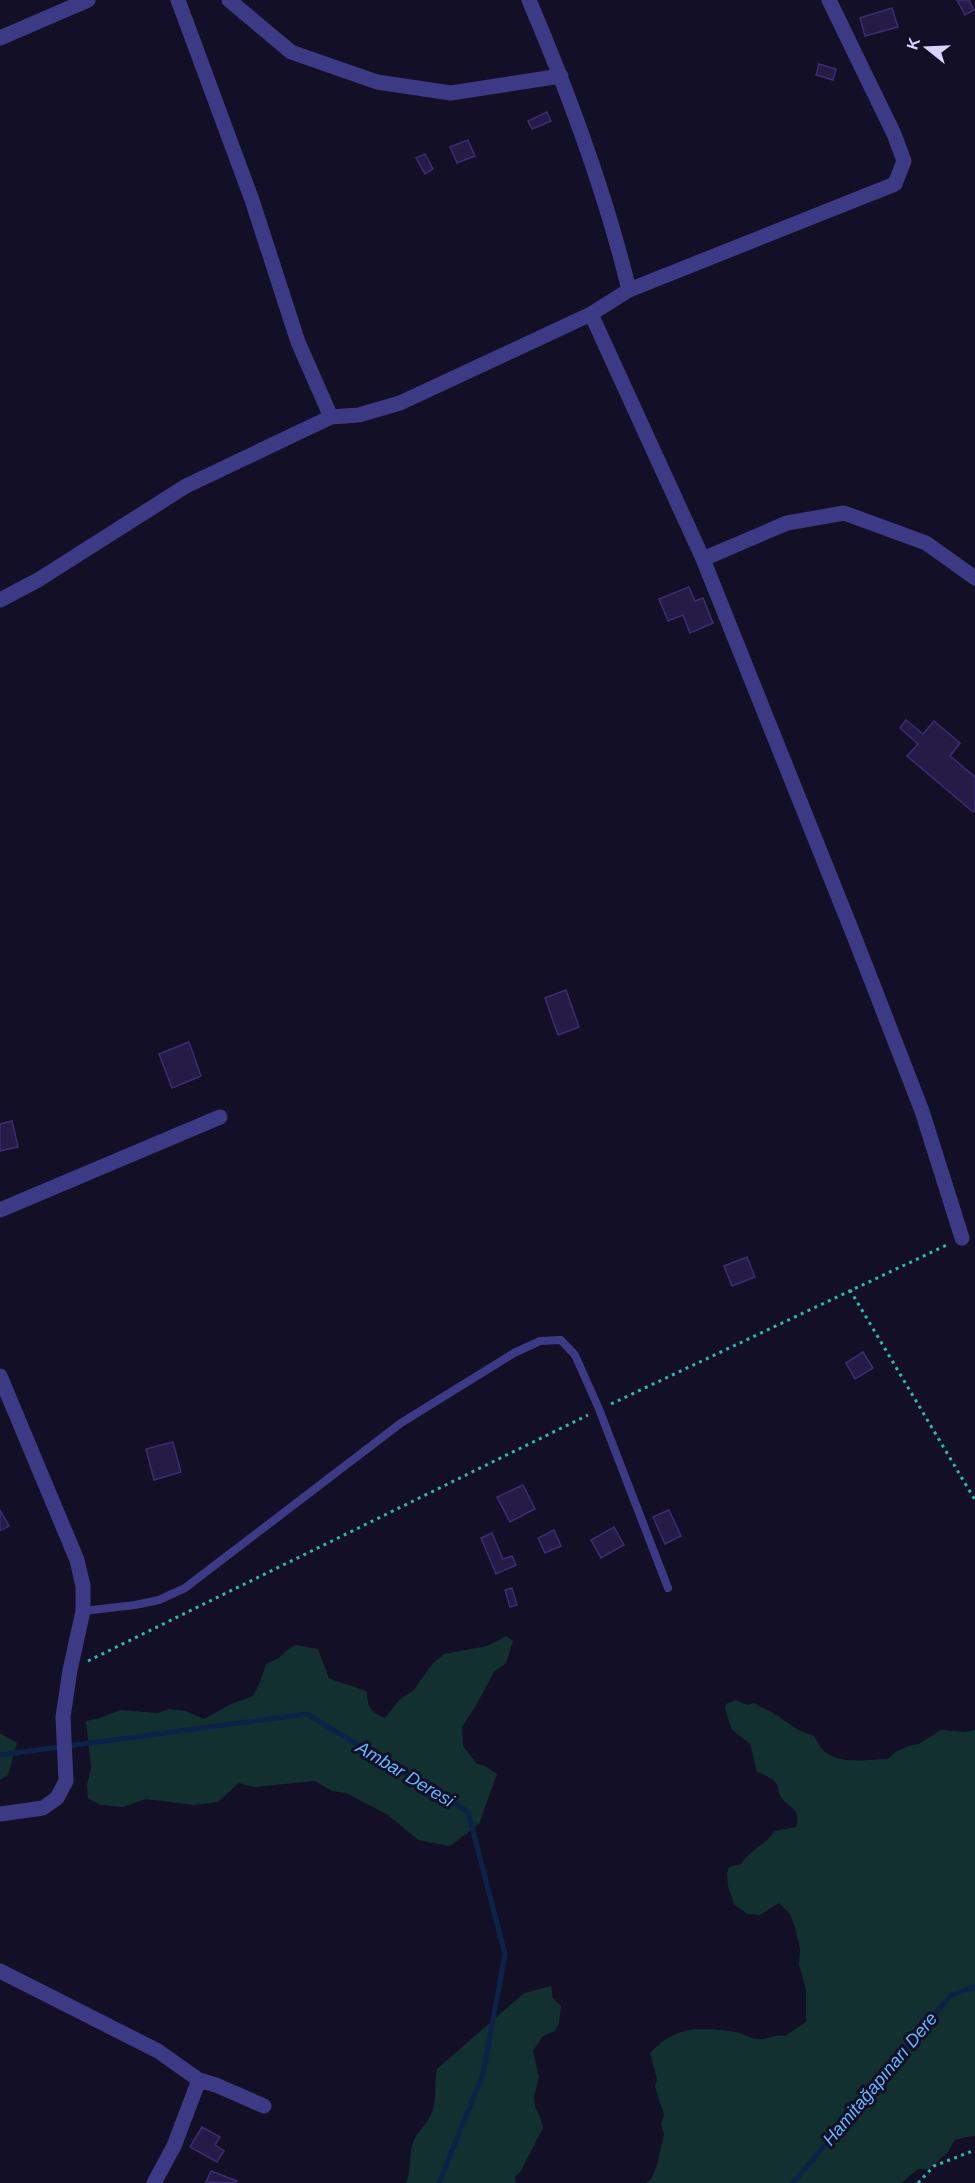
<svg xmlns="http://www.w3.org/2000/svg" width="975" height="2183" viewBox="0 0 975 2183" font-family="Arial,sans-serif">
<rect width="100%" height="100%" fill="#130f26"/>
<!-- green -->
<path fill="#12302f" d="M 506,1636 L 513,1641 L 506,1663 L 494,1672 L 475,1707 L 462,1727 L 463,1746 L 477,1764 L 485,1766 L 497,1774 L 479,1824 L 450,1846 L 418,1840 L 388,1815 L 346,1793 L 332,1791 L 315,1781 L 254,1787 L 239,1783 L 218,1802 L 194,1805 L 146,1799 L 123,1807 L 101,1805 L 88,1799 L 87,1785 L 91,1768 L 86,1721 L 100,1718 L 120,1710 L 158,1713 L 169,1709 L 185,1711 L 204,1719 L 229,1705 L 253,1696 L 260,1682 L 266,1664 L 279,1658 L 288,1649 L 296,1645 L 318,1649 L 329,1678 C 341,1684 354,1685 367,1692 C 367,1707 371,1712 385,1718 L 400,1699 L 413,1691 L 433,1663 L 444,1654 L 487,1646 Z
M 736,1700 L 747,1705 L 754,1703 L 778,1716 L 798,1730 L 814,1736 C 817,1740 819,1746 822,1749 C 837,1766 868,1759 888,1759 L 897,1751 L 909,1746 L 919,1744 L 941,1730 L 965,1732 L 975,1730 L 975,2136 L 966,2137 L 955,2140 L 948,2152 L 929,2169 L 918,2169 L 901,2183 L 646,2183 L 652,2178 L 657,2165 L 664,2134 L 661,2124 L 664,2115 L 655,2087 L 657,2079 L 650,2053 C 676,2025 700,2027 735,2032 C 743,2033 750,2039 758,2039 C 767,2040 774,2034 785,2036 L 806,2022 L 806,1989 L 799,1965 L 800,1949 L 796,1931 L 790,1914 L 779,1903 L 760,1915 L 747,1914 L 734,1904 L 728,1886 L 727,1873 L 729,1867 L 741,1864 C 750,1850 765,1845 775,1831 L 796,1827 C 802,1806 787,1809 780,1795 C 778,1792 779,1788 777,1785 C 773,1778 764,1775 757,1772 L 750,1744 L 732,1730 L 725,1709 L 726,1704 Z
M 0,1733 L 17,1743 L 8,1775 L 0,1780 Z
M 551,1986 L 553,1998 L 561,2006 L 559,2023 L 555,2031 L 543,2036 L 533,2051 L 539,2077 L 534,2096 L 535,2107 L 540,2117 L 543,2128 L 521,2171 L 515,2177 L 516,2183 L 406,2183 C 412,2170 408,2153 414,2140 C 419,2130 428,2123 432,2112 C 437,2097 434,2083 437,2069 L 524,1993 Z"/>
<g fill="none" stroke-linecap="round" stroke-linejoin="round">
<!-- stream -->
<path stroke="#0c2248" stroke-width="5" d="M 0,1755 L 307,1714 L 468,1812 L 505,1954 L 483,2074 L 439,2183
M 793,2183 L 951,1995 L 975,1987"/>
</g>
<!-- building -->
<path fill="#241b47" stroke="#3b2d73" stroke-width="1.5" d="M 957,0 L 969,0 L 974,10 L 965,15 Z
M 892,8 L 898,27 L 865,36 L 860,18 Z
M 819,64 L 836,69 L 833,80 L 816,75 Z
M 547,112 L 551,121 L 532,129 L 528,121 Z
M 468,140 L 475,156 L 457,163 L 450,147 Z
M 425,154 L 433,169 L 425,174 L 416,158 Z
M 689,587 L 695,601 L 703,598 L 713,623 L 690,633 L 683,615 L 668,621 L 659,599 Z
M 906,720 L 923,734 L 934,721 L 960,743 L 950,756 L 975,777 L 975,809 L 973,812 L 907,756 L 918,744 L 900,728 Z
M 566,990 L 579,1027 L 558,1035 L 545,998 Z
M 189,1042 L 201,1076 L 172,1088 L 159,1054 Z
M 12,1121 L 18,1147 L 0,1151 L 0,1124 Z
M 747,1257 L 755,1277 L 732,1286 L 724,1266 Z
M 863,1352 L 873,1368 L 855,1379 L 846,1363 Z
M 173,1442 L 181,1472 L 154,1480 L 146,1449 Z
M 523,1485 L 535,1509 L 510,1522 L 497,1497 Z
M 0,1510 L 9,1526 L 0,1531 Z
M 669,1510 L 681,1536 L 665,1544 L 653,1517 Z
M 614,1527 L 624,1545 L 601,1558 L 591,1540 Z
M 554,1530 L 561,1546 L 545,1553 L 538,1538 Z
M 492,1533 L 503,1559 L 512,1556 L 516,1565 L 496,1574 L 481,1538 Z
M 512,1588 L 517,1605 L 510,1607 L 505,1590 Z
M 202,2127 L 220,2137 L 215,2145 L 224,2151 L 217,2162 L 190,2147 Z
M 211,2171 L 237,2181 L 236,2183 L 206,2182 Z"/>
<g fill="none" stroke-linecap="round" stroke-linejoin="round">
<!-- path -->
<path stroke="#2fb8b0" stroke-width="3" stroke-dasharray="3 4.5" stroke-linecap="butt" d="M 850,1290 L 975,1500
M 611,1404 L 949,1244
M 88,1661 L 588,1415
M 918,2183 L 934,2166 L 975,2150"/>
<!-- service -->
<path stroke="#3d3a85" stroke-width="8" d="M 83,1611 L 135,1605 L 159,1600 L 185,1588 L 401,1423 L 514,1353 L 540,1341 L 561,1340 L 575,1355 L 599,1409 L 668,1588"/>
<!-- minor -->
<path stroke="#3d3a85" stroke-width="15" d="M 178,0 L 252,200 L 298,342 L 331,417
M 229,0 L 291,52 L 377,82 L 451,93 L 561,76
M 529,0 C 569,94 605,190 629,290
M 0,38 L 88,0
M 591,314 L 703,559 L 856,941 L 922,1111 L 962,1238
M 703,559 L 787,523 L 844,513 L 926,543 L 975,578
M 0,600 L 38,580 L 186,486 L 331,417 L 359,415 L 400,403 L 591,314 L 629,290 L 895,184 L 904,161 L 894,134 L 829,0
M 0,1210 L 220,1117
M 0,1376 L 77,1560 L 83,1586 L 83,1611 L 70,1670 L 63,1717 L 66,1781 L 57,1798 L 43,1808 L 0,1814
M 0,1971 L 158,2051 L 199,2080 L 216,2085 L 264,2106
M 154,2183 L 174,2146 L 199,2080"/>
</g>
<g text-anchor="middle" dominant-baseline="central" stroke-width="6" stroke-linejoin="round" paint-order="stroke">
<!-- water labels -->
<g font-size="18" font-style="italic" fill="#62b6ff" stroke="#130f26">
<text transform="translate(405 1774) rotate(31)">Ambar Deresi</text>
<text transform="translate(880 2079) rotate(-50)">Hamitağapınarı Dere</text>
</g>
</g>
<!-- north arrow -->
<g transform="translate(927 48) rotate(288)" stroke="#130f26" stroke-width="4.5" paint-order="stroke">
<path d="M0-4.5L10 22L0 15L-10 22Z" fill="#d9d4ff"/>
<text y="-9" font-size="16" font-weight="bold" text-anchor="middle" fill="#d9d4ff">K</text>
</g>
</svg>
